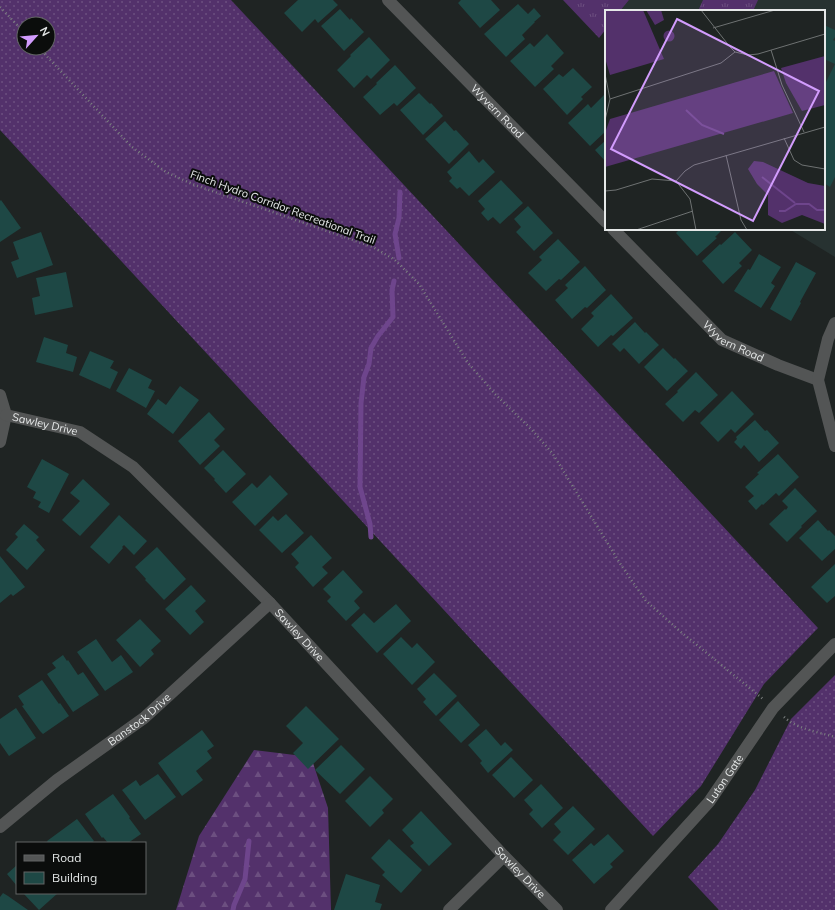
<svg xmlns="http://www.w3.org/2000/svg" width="835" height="910" viewBox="0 0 835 910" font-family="Mulish,sans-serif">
<defs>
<pattern id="grass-dots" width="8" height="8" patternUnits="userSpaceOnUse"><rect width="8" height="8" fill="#53316b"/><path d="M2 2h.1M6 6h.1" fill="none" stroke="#6c4f80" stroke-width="1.8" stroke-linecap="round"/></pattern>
<pattern id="forest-firs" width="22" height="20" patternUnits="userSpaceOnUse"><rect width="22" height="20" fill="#53316b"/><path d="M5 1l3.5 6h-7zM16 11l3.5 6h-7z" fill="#6c4f80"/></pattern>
<pattern id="park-tufts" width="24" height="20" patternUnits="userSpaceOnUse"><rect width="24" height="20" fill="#53316b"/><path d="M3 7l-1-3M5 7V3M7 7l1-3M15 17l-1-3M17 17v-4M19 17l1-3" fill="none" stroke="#6c4f80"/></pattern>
</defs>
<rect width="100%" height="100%" fill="#1f2423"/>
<!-- built -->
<path fill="#273231" d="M 629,0 L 835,0 L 835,257 L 789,229 L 824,229 L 824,11 L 620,11 Z"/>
<!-- grass -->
<path fill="url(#grass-dots)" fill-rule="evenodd" d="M 0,0 L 231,0 L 818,628 L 764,684 L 701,786 L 653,836 L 0,130 ZM 24,24 L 48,24 L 48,48 L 24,48 Z
M 835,675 L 835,910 L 719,910 L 688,877 L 718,844 L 755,790 L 791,719 Z"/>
<!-- forest -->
<path fill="url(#forest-firs)" d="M 254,750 L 311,757 L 328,808 L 331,910 L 176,910 L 199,836 Z"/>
<!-- park -->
<path fill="url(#park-tufts)" d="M 563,0 L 629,0 L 620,11 L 606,11 L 606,29 L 599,38 Z
M 703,0 L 758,0 L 753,11 L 698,11 Z"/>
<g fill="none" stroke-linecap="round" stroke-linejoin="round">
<!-- stream -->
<path stroke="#6e458c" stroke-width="5" d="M 399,258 L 395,234 L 399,218 L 400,192
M 371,537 L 370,524 L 360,487 L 361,403 L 364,377 L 369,364 L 371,348 L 378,336 L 393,317 L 392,290 L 394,281
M 233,910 L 234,905 L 245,879 L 249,841"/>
</g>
<!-- building -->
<path fill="#1e4845" d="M 298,0 L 333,0 L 338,5 L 318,23 L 315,19 L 302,32 L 284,13 Z
M 461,0 L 491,0 L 500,10 L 480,28 L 458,3 Z
M 518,4 L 528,14 L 534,8 L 541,16 L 534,22 L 535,22 L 522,35 L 525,39 L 506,57 L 484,34 Z
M 340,9 L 350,20 L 351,18 L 364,32 L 344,51 L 321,26 Z
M 824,25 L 835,30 L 835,37 L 833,40 L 835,41 L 835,177 L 830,187 L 824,183 L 824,86 L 835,64 L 824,59 Z
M 547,34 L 564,53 L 551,66 L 554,69 L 535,87 L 510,61 L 530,43 L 534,47 Z
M 369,37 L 390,60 L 371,79 L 367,75 L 354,88 L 337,70 L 351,56 L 350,55 Z
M 395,65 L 416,88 L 397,106 L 394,103 L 380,115 L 363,97 L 377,84 L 376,83 Z
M 573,68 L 592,87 L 581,97 L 583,99 L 567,115 L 543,89 L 559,74 L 563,77 Z
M 419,93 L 430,104 L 431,103 L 443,116 L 423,135 L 400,110 Z
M 604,95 L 606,97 L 606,131 L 590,146 L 568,123 L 588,104 L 591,108 Z
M 445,121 L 454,131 L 456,130 L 469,144 L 449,164 L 425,139 Z
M 606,140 L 606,162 L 595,150 Z
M 469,151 L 479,163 L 483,159 L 495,172 L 469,196 L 460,187 L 457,189 L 449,181 L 452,178 L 447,172 Z
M 501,180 L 523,203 L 500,224 L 493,217 L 488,221 L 481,213 L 485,209 L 478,201 Z
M 1,200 L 21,228 L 0,242 L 0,201 Z
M 528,206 L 553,233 L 534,251 L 516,232 L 521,227 L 514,219 Z
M 680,229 L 723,229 L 715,237 L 717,238 L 697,256 L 676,233 Z
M 41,232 L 53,265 L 17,278 L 11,262 L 19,259 L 13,242 Z
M 735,232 L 752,250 L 739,263 L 742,266 L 723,284 L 702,261 L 720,244 L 721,245 Z
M 558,239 L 580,262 L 561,280 L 559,279 L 546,291 L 528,273 L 542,260 L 539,257 Z
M 759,254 L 781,267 L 771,283 L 775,286 L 761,308 L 734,291 L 748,269 L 750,270 Z
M 796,262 L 816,273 L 800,302 L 801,303 L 791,321 L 770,309 Z
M 585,266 L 606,290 L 587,308 L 585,307 L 572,319 L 555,300 L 568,288 L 565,285 Z
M 66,272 L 73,307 L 35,315 L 32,298 L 40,296 L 36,278 Z
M 611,294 L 633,318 L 613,336 L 611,335 L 598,347 L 581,329 L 594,316 L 591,313 Z
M 635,322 L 645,333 L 646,332 L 659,345 L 639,364 L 624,348 L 620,352 L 612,344 Z
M 44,337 L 68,345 L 66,353 L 77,357 L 73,372 L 36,362 Z
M 663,348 L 674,359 L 675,358 L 688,371 L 667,391 L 644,367 Z
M 90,351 L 114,361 L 110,368 L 118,372 L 110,389 L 79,375 Z
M 129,368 L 152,380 L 148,388 L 155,391 L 146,408 L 116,391 Z
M 696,372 L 718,395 L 699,413 L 695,410 L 683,422 L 665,404 L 678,392 L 677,391 Z
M 180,386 L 199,400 L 173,434 L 147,414 L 158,399 L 166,405 Z
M 732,391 L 754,414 L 735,433 L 731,429 L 718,442 L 700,423 Z
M 209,412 L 225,429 L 214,440 L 220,446 L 200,465 L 178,441 Z
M 755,420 L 765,431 L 767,430 L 779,443 L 759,462 L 744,445 L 741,449 L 734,442 L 737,439 L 736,437 Z
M 223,450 L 246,474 L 226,493 L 214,480 L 215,479 L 204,468 Z
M 778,454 L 799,477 L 779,496 L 776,493 L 763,505 L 762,504 L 756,510 L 748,501 L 754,496 L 745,487 L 759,474 L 757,473 Z
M 42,459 L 69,474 L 49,513 L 38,507 L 41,502 L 33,498 L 36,492 L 27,487 Z
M 270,475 L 288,494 L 255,526 L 232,502 L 252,483 L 257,488 Z
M 83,479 L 110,504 L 80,536 L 62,520 L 80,501 L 70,493 Z
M 795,488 L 817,511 L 801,526 L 802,527 L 787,542 L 769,524 L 785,509 L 786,510 L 788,507 L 782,501 Z
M 286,514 L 304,533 L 282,553 L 259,530 L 273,516 L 278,521 Z
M 119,515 L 147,541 L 134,555 L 124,545 L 122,547 L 123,548 L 109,564 L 90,547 Z
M 818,520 L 828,531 L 829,530 L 835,536 L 835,549 L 822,561 L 799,538 Z
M 24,524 L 39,537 L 36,540 L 45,550 L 27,570 L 6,550 L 18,537 L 15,534 Z
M 311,535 L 332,558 L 322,567 L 328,573 L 313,587 L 295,567 L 299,563 L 291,554 Z
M 157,547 L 186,579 L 164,600 L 149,584 L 145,580 L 146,579 L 135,567 Z
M 0,556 L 25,587 L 13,596 L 11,594 L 0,603 Z
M 835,564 L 835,596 L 827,603 L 811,587 Z
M 343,570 L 363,592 L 354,601 L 360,608 L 346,621 L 327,601 L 331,597 L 323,589 Z
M 191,585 L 206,601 L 195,611 L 204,622 L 190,635 L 165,609 Z
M 396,604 L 411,621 L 377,653 L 351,625 L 364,613 L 374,623 Z
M 140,619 L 161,641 L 151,650 L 154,654 L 140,667 L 116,640 Z
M 401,637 L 412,648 L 417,643 L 435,662 L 412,685 L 383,654 Z
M 96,639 L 112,662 L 121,655 L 133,672 L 105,691 L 77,652 Z
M 63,655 L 67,661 L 68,660 L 78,675 L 83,672 L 99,695 L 73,712 L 47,674 L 56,668 L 52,663 Z
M 434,673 L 457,696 L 436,716 L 423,702 L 426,699 L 417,689 Z
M 42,680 L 59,704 L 60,703 L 69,716 L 43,734 L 40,731 L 22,706 L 24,705 L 18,696 Z
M 458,701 L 480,725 L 461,743 L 439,720 Z
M 306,706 L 339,739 L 308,769 L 293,753 L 303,743 L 286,726 Z
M 16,708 L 36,738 L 9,756 L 0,743 L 0,719 Z
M 486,729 L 501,746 L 505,742 L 513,750 L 488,773 L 480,763 L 482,761 L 468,745 Z
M 202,730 L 214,746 L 207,751 L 212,758 L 196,771 L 203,780 L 182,796 L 158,763 Z
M 341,745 L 365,769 L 340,794 L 315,770 Z
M 511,757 L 533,780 L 514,798 L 492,775 Z
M 158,774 L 176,797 L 145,820 L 122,790 L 136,780 L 140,786 Z
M 370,776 L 393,799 L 382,810 L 384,813 L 370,827 L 345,801 Z
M 541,784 L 563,808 L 542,828 L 529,814 L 533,810 L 524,800 Z
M 113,794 L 130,817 L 129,818 L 141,834 L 128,843 L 108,843 L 103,837 L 102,838 L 85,814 Z
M 573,806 L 595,829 L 568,855 L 553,840 L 561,832 L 554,824 Z
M 421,811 L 452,844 L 429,866 L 410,846 L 414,843 L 402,830 Z
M 77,819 L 94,841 L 91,843 L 48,843 L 47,841 Z
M 608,834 L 624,851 L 610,864 L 613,867 L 594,884 L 572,860 L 591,843 L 594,846 Z
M 389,839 L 422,870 L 401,893 L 382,875 L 385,872 L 371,858 Z
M 17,865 L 17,886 L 7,874 Z
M 346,874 L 380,885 L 375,902 L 382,904 L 380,910 L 334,910 Z
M 3,893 L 8,896 L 28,910 L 0,910 L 0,897 Z
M 23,893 L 58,893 L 39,910 Z"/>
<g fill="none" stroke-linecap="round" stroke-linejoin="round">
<!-- path -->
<path stroke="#7c8080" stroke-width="2.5" stroke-dasharray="1 3" stroke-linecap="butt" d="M 0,7 L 24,32
M 39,48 L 132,147 L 166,172 L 192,184 L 373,247 L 395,260 L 419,284 L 468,363 L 495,394 L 532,430 L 553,454 L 621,565 L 646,601 L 681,632 L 763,699
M 784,717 C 797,729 818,732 835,737"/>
<!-- minor -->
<g stroke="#535555" stroke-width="12">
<path id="s1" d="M 388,0 L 606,222"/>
<path id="s2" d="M 613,229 L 722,340 L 778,365 L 818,380"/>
<path d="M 835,323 L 828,339 L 818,380 L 835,446"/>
<path d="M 0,395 L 6,415 L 0,442"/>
<path id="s3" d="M 6,415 L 80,432 L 133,467 L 270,603 L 504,856 L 557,910"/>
<path id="s4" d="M 0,827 L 57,780 L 144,718 L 270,603"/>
<path d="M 449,910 L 504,856"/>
<path id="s5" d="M 611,910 L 709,802 L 773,708 L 835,644"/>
</g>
</g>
<g text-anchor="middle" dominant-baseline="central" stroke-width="4" stroke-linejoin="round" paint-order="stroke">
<!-- street labels -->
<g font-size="11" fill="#e5e8e8" stroke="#0b0d0c">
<text stroke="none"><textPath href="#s1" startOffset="156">Wyvern Road</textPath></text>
<text transform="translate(283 207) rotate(20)">Finch Hydro Corridor Recreational Trail</text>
<text stroke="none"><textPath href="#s2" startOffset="166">Wyvern Road</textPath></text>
<text stroke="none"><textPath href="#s3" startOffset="40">Sawley Drive</textPath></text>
<text stroke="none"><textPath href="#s3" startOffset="376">Sawley Drive</textPath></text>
<text stroke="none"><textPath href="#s4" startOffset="176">Banstock Drive</textPath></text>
<text stroke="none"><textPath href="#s5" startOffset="174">Luton Gate</textPath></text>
<text stroke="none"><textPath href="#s3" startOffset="700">Sawley Drive</textPath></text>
</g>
</g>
<!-- overview -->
<g transform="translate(605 10)">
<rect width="220" height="220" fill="#1f2423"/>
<path d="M 220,46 L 220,95 L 197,101 L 181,73 L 176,58 ZM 169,61 L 188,103 L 0,157 L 0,123 L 5,109 Z" fill="#53316b"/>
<path d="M 149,151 L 158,152 L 203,173 L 220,176 L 220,214 L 197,205 L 177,213 L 163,205 L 163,185 L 152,174 L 143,159 Z" fill="#53316b"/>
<path d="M 0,0 L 38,0 L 59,49 L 5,65 L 0,48 ZM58.5 26a5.5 5.5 0 1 1 11 0a5.5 5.5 0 1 1-11 0Z" fill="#53316b"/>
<path d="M 41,0 L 56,0 L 59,10 L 50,15 Z" fill="#53316b"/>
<path fill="none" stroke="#6e458c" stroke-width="2" d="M 81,100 L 97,115 L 119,124M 157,167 L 190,193M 174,201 L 180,201 L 191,194 L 204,194 L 212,200 L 220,200"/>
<path fill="none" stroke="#6e7272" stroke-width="1" d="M 96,0 L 125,37 L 130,42 L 143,45 L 153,44 L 220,24M 108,18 L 170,0M 166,40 L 177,75 L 199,122M 0,64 L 5,89 L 0,110M 5,89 L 116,53 L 130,42M 179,128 L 189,150 L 197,155 L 220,159M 121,145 L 136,210 L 142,220M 71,171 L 80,161 L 89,155 L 220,117M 0,181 L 11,180 L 47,169 L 71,171 L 85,189 L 91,220M 31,220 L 88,201"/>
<path fill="#d29cfd" fill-opacity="0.15" stroke="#d29cfd" stroke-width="2" d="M 72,9 L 214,81 L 148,211 L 6,139 Z"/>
<rect width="220" height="220" fill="none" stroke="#e5e8e8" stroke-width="2"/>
</g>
<!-- legend -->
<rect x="16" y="842" width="130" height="52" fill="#0b0d0c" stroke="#626564"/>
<rect x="24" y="855" width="20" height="6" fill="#535555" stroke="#626564"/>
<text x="52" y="862" font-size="12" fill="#e5e8e8">Road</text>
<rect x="24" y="872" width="20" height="12" fill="#1e4845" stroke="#626564"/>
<text x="52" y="882" font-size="12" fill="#e5e8e8">Building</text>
<!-- north arrow -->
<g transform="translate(36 36) rotate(63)"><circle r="19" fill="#0b0d0c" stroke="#626564"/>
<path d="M0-3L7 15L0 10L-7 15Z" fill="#d29cfd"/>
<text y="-6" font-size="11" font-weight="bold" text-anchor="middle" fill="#e5e8e8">N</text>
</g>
</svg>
